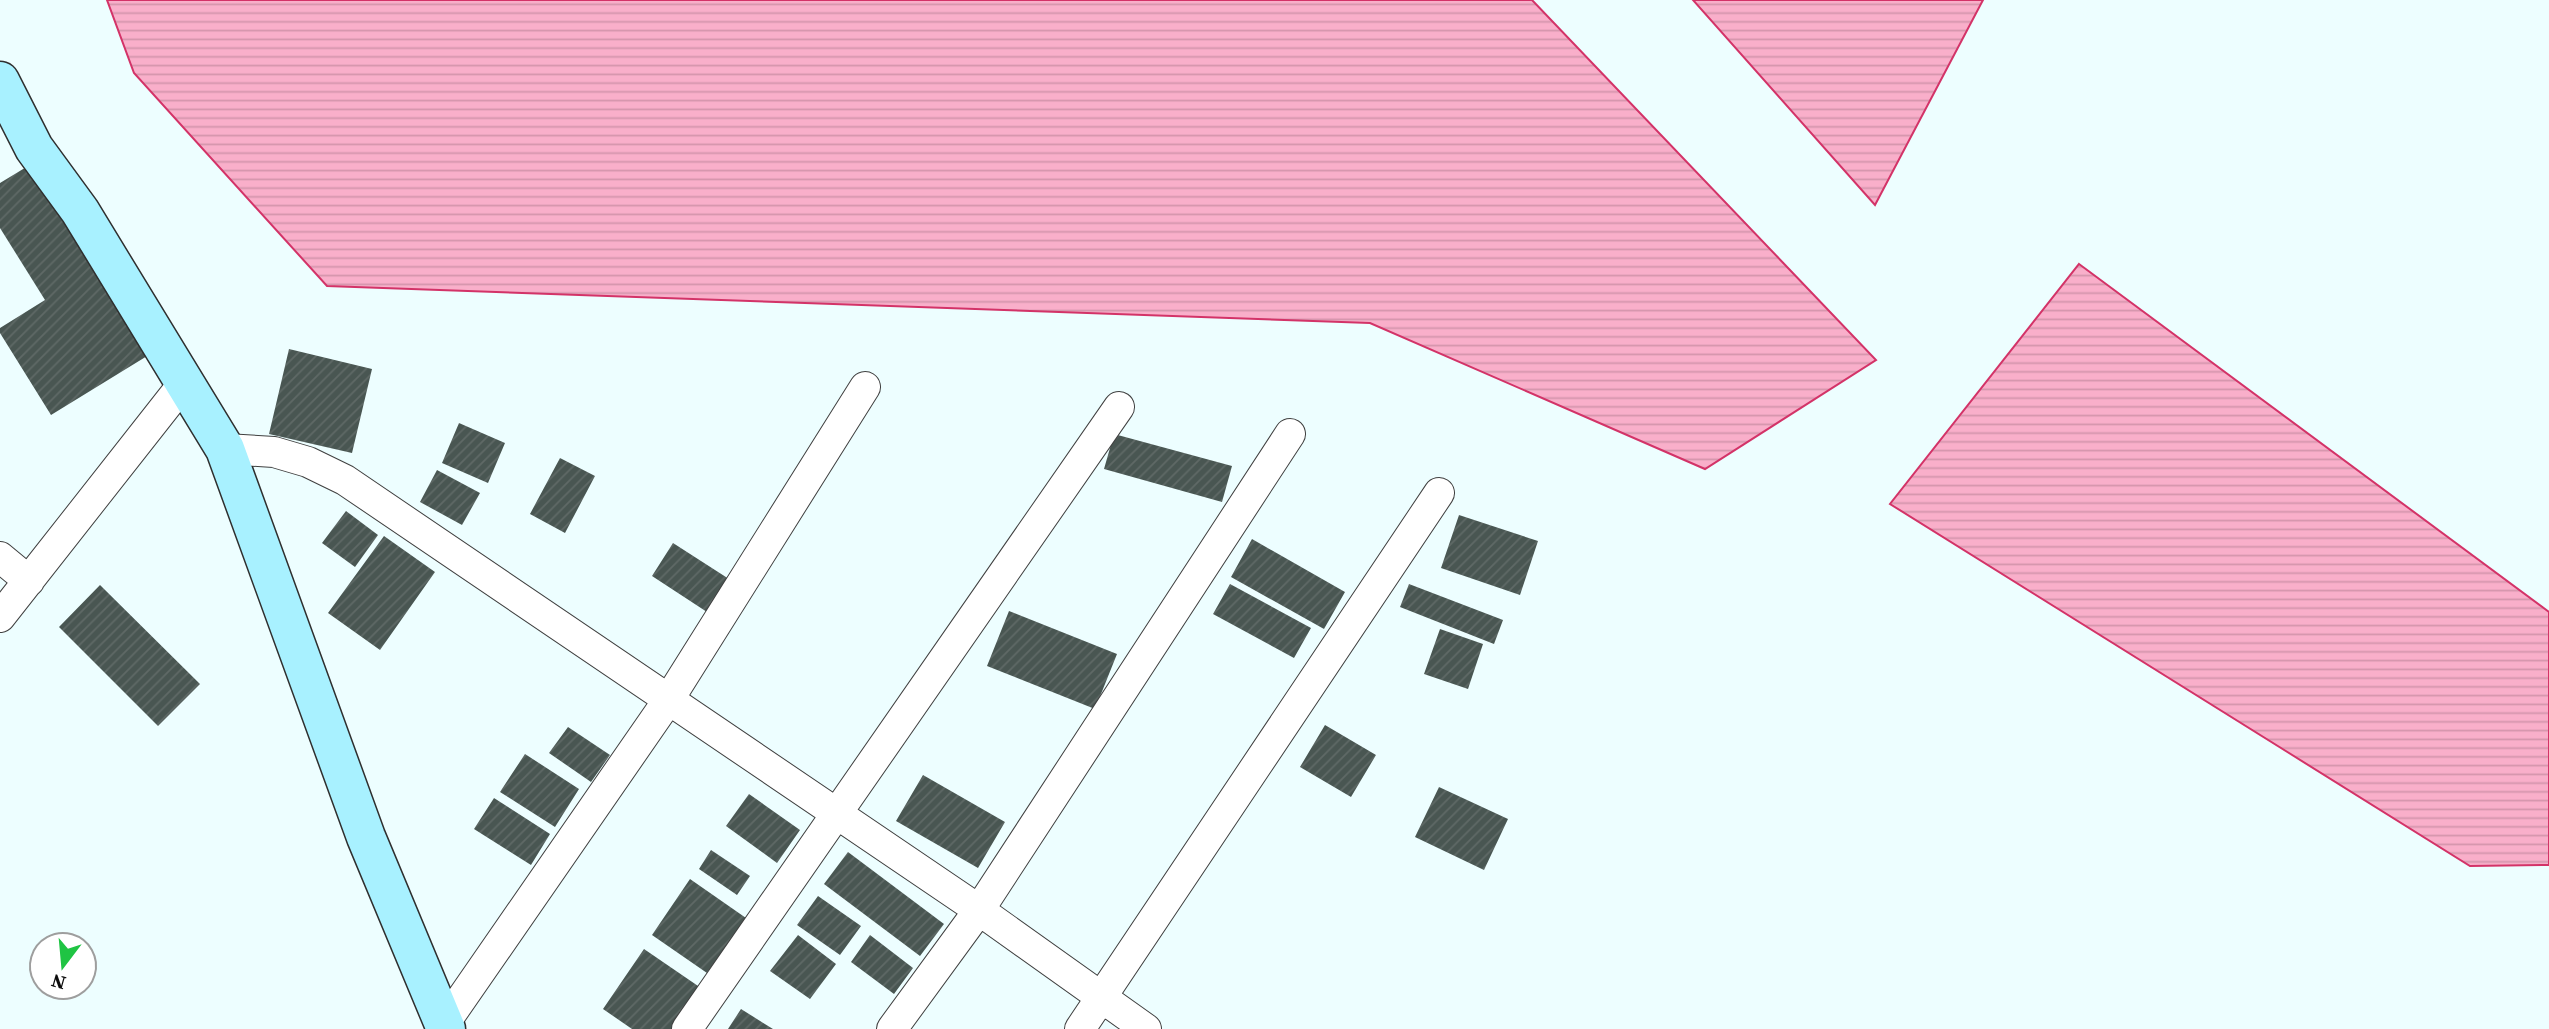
<svg xmlns="http://www.w3.org/2000/svg" width="2549" height="1029" viewBox="0 0 2549 1029" font-family="'Source Serif 4',serif">
<defs>
<pattern id="water-rules" width="6" height="5" patternUnits="userSpaceOnUse" patternTransform="scale(1.75)"><rect width="6" height="5" fill="#f9afca"/><path d="M0 2.5h6" fill="none" stroke="#d495ac"/></pattern>
<pattern id="building-hatch" width="6" height="6" patternUnits="userSpaceOnUse" patternTransform="scale(1.75)"><rect width="6" height="6" fill="#495652"/><path d="M-1 1l2-2M0 6l6-6M5 7l2-2" fill="none" stroke="#5f6966"/></pattern>
</defs>
<rect width="100%" height="100%" fill="#edfeff"/>
<!-- water -->
<path fill="url(#water-rules)" stroke="#d33368" stroke-width="2" d="M 107,0 L 1532,0 L 1876,360 L 1705,469 L 1370,323 L 327,286 L 134,73 Z
M 1693,0 L 1983,0 L 1875,205 Z
M 2079,264 L 2549,612 L 2549,865 L 2470,866 L 1890,504 Z"/>
<!-- building -->
<path fill="url(#building-hatch)" d="M 33,163 L 152,353 L 51,415 L 0,333 L 0,328 L 45,300 L 0,228 L 0,183 Z
M 289,349 L 372,369 L 352,453 L 269,434 Z
M 459,423 L 505,443 L 488,483 L 442,463 Z
M 1114,434 L 1232,466 L 1222,502 L 1104,469 Z
M 560,458 L 595,476 L 565,533 L 530,514 Z
M 437,470 L 480,493 L 462,525 L 420,502 Z
M 346,511 L 378,535 L 355,567 L 322,543 Z
M 1459,515 L 1538,541 L 1520,595 L 1441,568 Z
M 384,536 L 435,572 L 380,650 L 328,613 Z
M 1252,539 L 1345,592 L 1324,629 L 1231,577 Z
M 673,543 L 729,579 L 707,612 L 652,576 Z
M 1230,584 L 1311,628 L 1294,658 L 1213,614 Z
M 1409,584 L 1503,620 L 1494,644 L 1400,607 Z
M 100,585 L 200,684 L 158,726 L 59,627 Z
M 1009,611 L 1117,654 L 1095,709 L 987,666 Z
M 1440,629 L 1483,644 L 1468,689 L 1424,674 Z
M 1325,725 L 1376,755 L 1351,797 L 1300,767 Z
M 568,727 L 610,755 L 591,782 L 549,753 Z
M 525,754 L 579,789 L 555,827 L 500,792 Z
M 923,775 L 1005,822 L 978,868 L 896,821 Z
M 1439,787 L 1508,819 L 1484,870 L 1415,837 Z
M 749,794 L 800,830 L 777,863 L 726,826 Z
M 494,798 L 550,834 L 531,865 L 474,829 Z
M 711,850 L 750,876 L 737,895 L 699,869 Z
M 848,852 L 944,924 L 920,956 L 824,884 Z
M 690,879 L 746,918 L 707,973 L 652,935 Z
M 818,896 L 861,926 L 840,955 L 797,925 Z
M 798,935 L 836,964 L 810,999 L 770,971 Z
M 870,935 L 913,968 L 894,994 L 851,962 Z
M 644,949 L 701,988 L 672,1029 L 632,1029 L 603,1009 Z
M 741,1009 L 773,1029 L 728,1029 Z"/>
<g fill="none" stroke-linecap="round" stroke-linejoin="round">
<!-- minor casing -->
<g stroke="#404040" stroke-width="32">
<path id="minor" d="M 225,449 L 274,452 L 308,462 L 345,480 L 979,910 L 1146,1029
M 0,557 L 29,581
M 0,617 L 184,383
M 444,1024 L 669,699 L 865,387
M 687,1029 L 1119,407
M 892,1029 L 979,910 L 1290,434
M 1080,1029 L 1439,493"/>
</g>
<!-- secondary casing -->
<g stroke="#2f2f2f" stroke-width="41">
<path id="secondary" d="M 0,81 L 34,148 L 80,211 L 225,449 L 366,837 L 446,1029"/>
</g>
<!-- minor -->
<use href="#minor" stroke="#fff" stroke-width="30"/>
<!-- secondary -->
<use href="#secondary" stroke="#a8f1ff" stroke-width="38"/>
</g>
<!-- north arrow -->
<g transform="translate(63 966) rotate(196)"><circle r="33" fill="#ffffff" stroke="#9e9e9e" stroke-width="2"/>
<path d="M0-5L12 26L0 18L-12 26Z" fill="#1fc443"/>
<text y="-10" font-size="19" font-weight="bold" text-anchor="middle" fill="#0d0d0d">N</text>
</g>
</svg>
